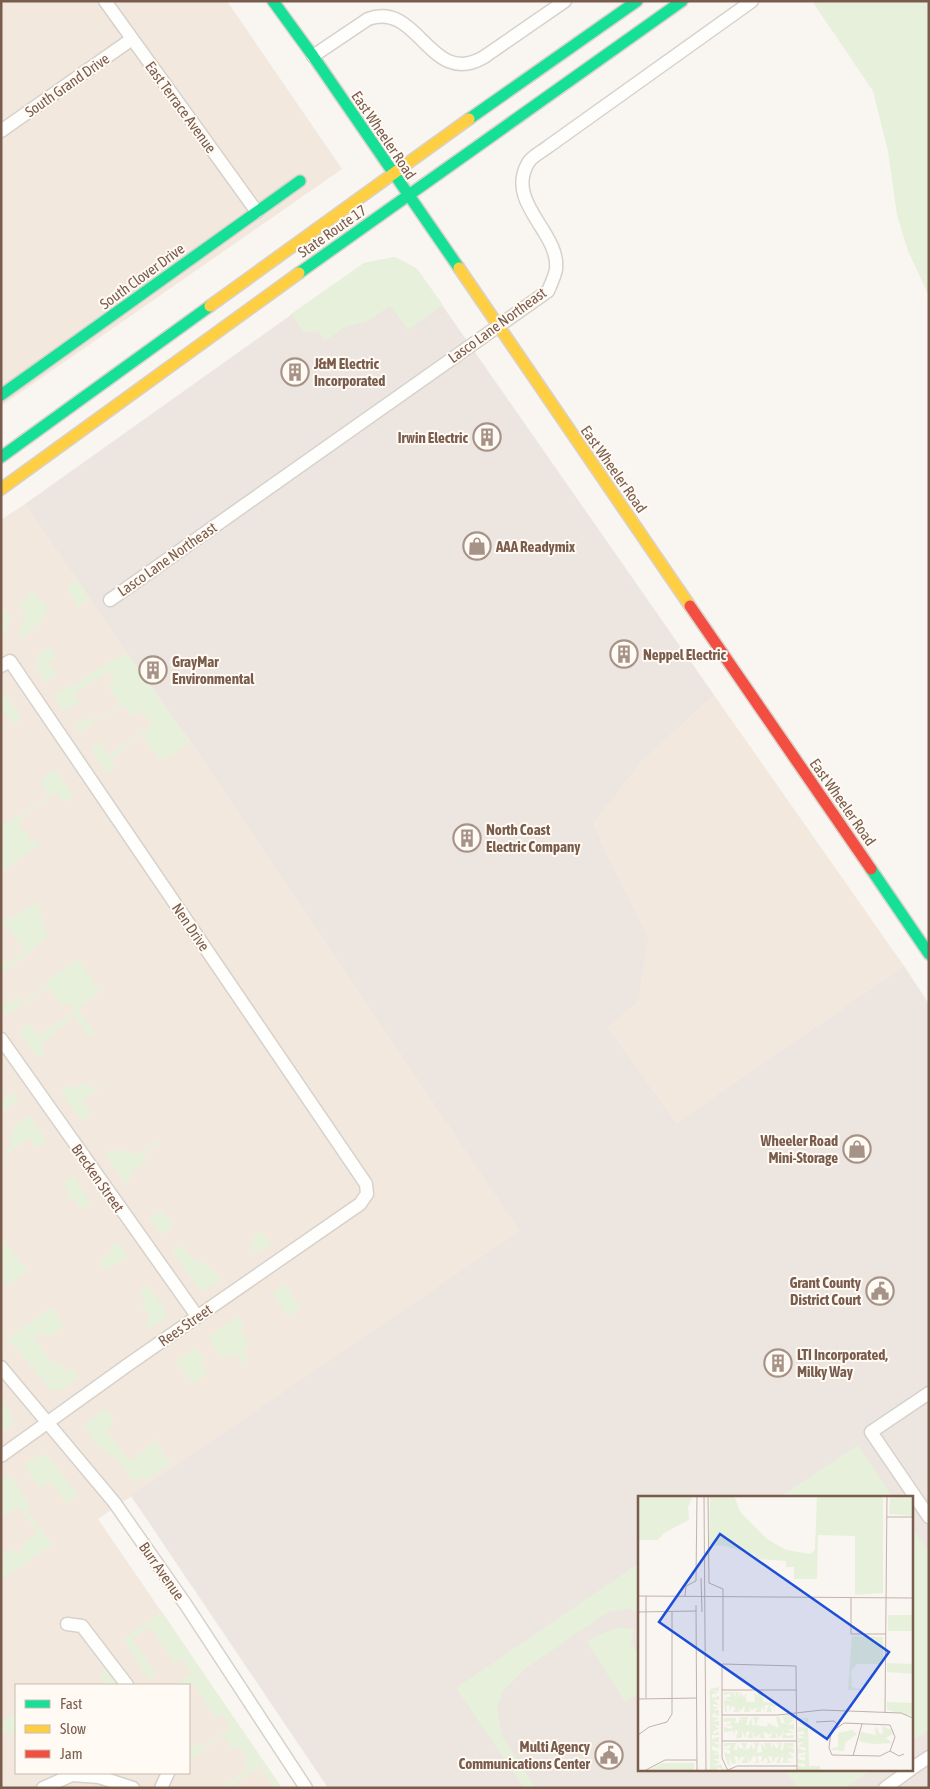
<svg xmlns="http://www.w3.org/2000/svg" width="930" height="1789" viewBox="0 0 930 1789" font-family="'Asap Condensed',sans-serif">
<rect width="100%" height="100%" fill="#f9f5f0"/>
<!-- residential -->
<path fill="#f2e8de" fill-rule="evenodd" d="M 1,1 L 227,1 L 342,169 L 1,406 Z
M 25,504 L 127,653 L 193,745 L 519,1231 L 98,1519 L 282,1788 L 1,1788 L 1,520 ZM 16,1685 L 189,1685 L 189,1773 L 16,1773 Z
M 714,695 L 904,966 L 676,1123 L 608,1027 L 638,1002 L 604,849 L 594,823 L 641,762 Z"/>
<!-- industrial -->
<path fill="#ede5e0" fill-rule="evenodd" d="M 395,257 L 417,269 L 714,695 L 641,762 L 594,823 L 604,849 L 648,937 L 638,1002 L 608,1027 L 676,1123 L 904,966 L 929,1004 L 929,1788 L 328,1788 L 131,1496 L 519,1231 L 193,745 L 127,653 L 25,504 L 364,263 ZM 639,1498 L 911,1498 L 911,1770 L 639,1770 Z"/>
<!-- green -->
<path fill="#e7f0db" d="M 812,1 L 929,1 L 929,296 L 908,251 L 897,215 L 888,151 L 873,91 Z
M 395,257 L 417,269 L 443,305 L 408,330 L 390,306 L 368,321 L 345,327 L 325,341 L 318,331 L 305,333 L 291,314 L 364,263 Z
M 77,580 L 90,598 L 78,607 L 67,587 Z
M 33,591 L 47,606 L 46,615 L 23,638 L 19,636 L 25,614 L 19,605 L 29,598 L 27,594 Z
M 1,607 L 10,617 L 6,634 L 1,635 Z
M 49,646 L 57,658 L 49,663 L 57,674 L 44,683 L 39,673 L 37,655 Z
M 127,653 L 190,742 L 170,756 L 160,760 L 142,735 L 122,749 L 123,751 L 111,762 L 115,768 L 107,773 L 90,748 L 99,742 L 108,756 L 152,726 L 142,711 L 132,717 L 123,704 L 80,732 L 75,726 L 89,717 L 93,722 L 120,704 L 108,686 L 115,680 L 109,671 L 74,694 L 79,702 L 63,712 L 53,696 L 70,685 L 72,687 L 102,666 Z
M 1,693 L 7,696 L 22,719 L 14,725 L 1,708 Z
M 55,769 L 74,796 L 64,803 L 56,793 L 21,818 L 23,820 L 18,823 L 32,842 L 36,839 L 40,844 L 1,873 L 1,825 L 13,817 L 15,819 L 49,796 L 41,783 L 43,781 L 41,779 Z
M 36,902 L 41,909 L 41,920 L 48,936 L 27,955 L 1,974 L 1,956 L 7,964 L 25,951 L 5,924 L 1,927 L 1,921 L 8,916 L 11,919 Z
M 78,959 L 100,992 L 78,1009 L 95,1034 L 90,1038 L 74,1017 L 55,1031 L 56,1034 L 41,1044 L 45,1053 L 37,1058 L 19,1030 L 30,1024 L 38,1036 L 75,1011 L 69,1002 L 62,1007 L 49,988 L 6,1015 L 1,1007 L 17,997 L 22,1003 L 48,984 L 46,981 Z
M 113,1079 L 82,1101 L 91,1114 L 81,1120 L 61,1092 L 68,1086 L 70,1088 L 74,1086 L 75,1088 L 83,1083 L 96,1089 Z
M 13,1092 L 18,1100 L 1,1114 L 1,1109 L 4,1107 L 1,1100 Z
M 29,1115 L 47,1141 L 36,1148 L 29,1138 L 6,1154 L 3,1152 L 13,1145 L 8,1137 L 14,1133 L 11,1129 Z
M 159,1140 L 162,1142 L 144,1154 L 147,1159 L 141,1163 L 142,1166 L 130,1174 L 132,1178 L 125,1184 L 105,1154 L 113,1149 L 116,1152 L 122,1148 L 128,1155 L 134,1151 L 137,1155 Z
M 73,1176 L 91,1203 L 82,1210 L 73,1198 L 68,1202 L 66,1199 L 71,1195 L 63,1184 Z
M 162,1210 L 174,1226 L 161,1235 L 149,1219 Z
M 261,1231 L 272,1244 L 257,1254 L 251,1247 L 254,1244 L 251,1238 Z
M 1,1239 L 28,1270 L 7,1286 L 1,1278 Z
M 118,1242 L 128,1256 L 111,1267 L 101,1268 L 98,1263 L 112,1252 L 109,1248 Z
M 181,1245 L 194,1262 L 199,1259 L 204,1265 L 207,1264 L 213,1273 L 215,1272 L 221,1280 L 203,1291 L 198,1287 L 172,1251 Z
M 285,1284 L 300,1307 L 288,1317 L 272,1292 Z
M 148,1285 L 167,1312 L 167,1317 L 149,1329 L 145,1323 L 150,1318 L 141,1304 L 146,1300 L 140,1290 Z
M 52,1306 L 64,1326 L 47,1338 L 43,1332 L 34,1337 L 53,1364 L 58,1362 L 66,1371 L 72,1368 L 79,1378 C 69,1384 61,1395 49,1388 L 16,1347 L 6,1340 Z
M 238,1316 L 244,1325 L 240,1329 L 250,1346 L 243,1351 L 249,1360 L 244,1364 L 237,1354 L 229,1359 L 226,1355 L 221,1357 L 208,1337 Z
M 195,1348 L 203,1358 L 200,1363 L 208,1373 L 194,1384 L 175,1361 Z
M 1,1400 L 12,1414 L 14,1419 L 11,1426 L 1,1433 Z
M 106,1408 L 114,1417 L 111,1420 L 114,1424 L 106,1430 L 130,1461 L 154,1443 L 151,1439 L 153,1437 L 171,1463 L 146,1481 L 142,1477 L 134,1482 L 118,1461 L 98,1446 L 85,1427 L 86,1423 Z
M 858,1445 L 893,1498 L 778,1498 Z
M 39,1455 L 46,1455 L 79,1495 L 66,1504 L 51,1481 L 40,1488 L 24,1466 Z
M 10,1475 L 30,1505 L 27,1509 L 52,1545 L 1,1580 L 1,1547 L 6,1553 L 13,1548 L 17,1554 L 25,1548 L 22,1544 L 37,1532 L 19,1507 L 4,1517 L 1,1514 L 1,1481 Z
M 911,1526 L 929,1553 L 929,1730 L 911,1742 Z
M 639,1563 L 639,1612 L 627,1609 L 608,1612 L 526,1668 L 503,1691 L 497,1709 L 502,1736 L 536,1788 L 524,1788 L 456,1688 Z
M 162,1612 L 281,1788 L 274,1788 L 260,1766 L 228,1788 L 220,1788 L 247,1770 L 243,1764 L 249,1760 L 239,1746 L 233,1750 L 224,1736 L 189,1760 L 189,1750 L 198,1743 L 202,1748 L 231,1728 L 222,1714 L 216,1718 L 192,1683 L 188,1685 L 176,1685 L 192,1673 L 182,1659 L 175,1664 L 150,1627 L 132,1639 L 156,1674 L 149,1680 L 123,1639 Z
M 620,1628 L 634,1629 L 631,1643 L 639,1656 L 639,1701 L 635,1695 L 625,1702 L 587,1642 L 599,1634 Z
M 110,1668 L 121,1685 L 106,1685 L 100,1676 Z
M 16,1712 L 16,1735 L 13,1737 L 8,1730 L 1,1734 L 1,1722 Z
M 785,1770 L 871,1770 L 845,1788 L 798,1788 Z"/>
<g fill="none" stroke-linecap="round" stroke-linejoin="round">
<!-- street casing -->
<g stroke="#d7d1cb" stroke-width="15">
<path id="street" d="M 105,1 L 257,212
M 313,56 L 368,19 C 419,0 430,89 484,57 L 565,1
M 1,131 L 132,39
M 110,600 L 548,291 C 551,284 555,276 556,269 C 560,232 505,203 528,163 C 532,156 543,151 549,146 L 752,1
M 1,666 L 10,661 L 366,1184 L 367,1194 L 360,1204 L 129,1364 L 1,1456
M 1,1039 L 197,1316
M 1,1367 L 114,1502 L 186,1605 L 306,1788
M 929,1393 L 871,1432 L 929,1517
M 67,1624 L 82,1626 L 127,1685
M 911,1769 L 929,1757
M 43,1788 L 72,1775 L 99,1777 L 133,1788
M 161,1788 L 168,1773
M 885,1788 L 910,1770"/>
</g>
<!-- fast casing -->
<g stroke="#d9d2cb" stroke-width="14">
<path id="fast" d="M 273,1 L 313,56 L 459,268
M 469,119 L 637,1
M 299,273 L 682,1
M 1,395 L 300,181
M 1,457 L 210,306
M 871,869 L 929,954"/>
</g>
<!-- slow casing -->
<g stroke="#d9d2cb" stroke-width="14">
<path id="slow" d="M 459,268 L 690,606
M 210,306 L 469,119
M 1,489 L 299,273"/>
</g>
<!-- jam casing -->
<g stroke="#d9d2cb" stroke-width="14">
<path id="jam" d="M 690,606 L 871,869"/>
</g>
<!-- street -->
<use href="#street" stroke="#fefefd" stroke-width="12"/>
<!-- fast -->
<use href="#fast" stroke="#16e098" stroke-width="11"/>
<!-- slow -->
<use href="#slow" stroke="#ffcf43" stroke-width="11"/>
<!-- jam -->
<use href="#jam" stroke="#f24e42" stroke-width="11"/>
</g>
<!-- icons -->
<defs>
<g id="building-ring" transform="scale(1.4375)"><circle r="9.5" fill="#fffaf3" stroke="#a69286" stroke-width="1.5"/><path d="M-4-6H4V6H1V3H-1V6H-4ZM-2.5-4.3h1.7v1.8h-1.7ZM.8-4.3h1.7v1.8H.8ZM-2.5-1h1.7V.8h-1.7ZM.8-1h1.7V.8H.8Z" fill="#a69286"/></g>
<g id="shop-ring" transform="scale(1.4375)"><circle r="9.5" fill="#fffaf3" stroke="#a69286" stroke-width="1.5"/><path d="M-5-2.5h2.3a2.7 3.5 0 0 1 5.4 0H5L5.5 6h-11ZM-1.5-2.5h3a1.5 2.3 0 0 0-3 0Z" fill="#a69286"/></g>
<g id="civic-ring" transform="scale(1.4375)"><circle r="9.5" fill="#fffaf3" stroke="#a69286" stroke-width="1.5"/><path d="M-.6-6.5H3V-4.5H.6V-3L4-1V1h2V6H-6V1h2V-1L-.6-3ZM-1.2 2.5V6h2.4V2.5Z" fill="#a69286"/></g>
</defs>
<g fill-rule="evenodd">
<use href="#building-ring" x="295" y="372"/>
<use href="#building-ring" x="487" y="437"/>
<use href="#shop-ring" x="477" y="546"/>
<use href="#building-ring" x="624" y="654"/>
<use href="#building-ring" x="153" y="670"/>
<use href="#building-ring" x="467" y="838"/>
<use href="#shop-ring" x="857" y="1149"/>
<use href="#civic-ring" x="880" y="1291"/>
<use href="#building-ring" x="778" y="1363"/>
<use href="#civic-ring" x="609" y="1755"/>
</g>
<g text-anchor="middle" dominant-baseline="central" stroke-width="4" stroke-linejoin="round" paint-order="stroke">
<!-- street labels -->
<g font-size="15" fill="#7a5c4d" stroke="#fffaf3">
<text transform="translate(67 85) rotate(-35)">South Grand Drive</text>
<text transform="translate(181 107) rotate(54)">East Terrace Avenue</text>
<text transform="translate(384 135) rotate(56)">East Wheeler Road</text>
<text transform="translate(332 231) rotate(-35)">State Route 17</text>
<text transform="translate(142 276) rotate(-36)">South Clover Drive</text>
<text transform="translate(497 325) rotate(-36)">Lasco Lane Northeast</text>
<text transform="translate(614 469) rotate(55)">East Wheeler Road</text>
<text transform="translate(167 559) rotate(-35)">Lasco Lane Northeast</text>
<text transform="translate(843 802) rotate(55)">East Wheeler Road</text>
<text transform="translate(191 927) rotate(56)">Nen Drive</text>
<text transform="translate(98 1178) rotate(55)">Brecken Street</text>
<text transform="translate(185 1325) rotate(-35)">Rees Street</text>
<text transform="translate(162 1571) rotate(55)">Burr Avenue</text>
</g>
<!-- poi labels -->
<g font-size="15" font-weight="bold" fill="#7a5c4d" stroke="#fffaf3" text-anchor="start">
<text x="314" y="363">J&amp;M Electric<tspan x="314" dy="17">Incorporated</tspan></text>
<text x="468" y="437" text-anchor="end">Irwin Electric</text>
<text x="496" y="546">AAA Readymix</text>
<text x="643" y="654">Neppel Electric</text>
<text x="172" y="661">GrayMar<tspan x="172" dy="17">Environmental</tspan></text>
<text x="486" y="829">North Coast<tspan x="486" dy="17">Electric Company</tspan></text>
<text x="838" y="1140" text-anchor="end">Wheeler Road<tspan x="838" dy="17">Mini-Storage</tspan></text>
<text x="861" y="1282" text-anchor="end">Grant County<tspan x="861" dy="17">District Court</tspan></text>
<text x="797" y="1354">LTI Incorporated,<tspan x="797" dy="17">Milky Way</tspan></text>
<text x="590" y="1746" text-anchor="end">Multi Agency<tspan x="590" dy="17">Communications Center</tspan></text>
</g>
</g>
<!-- overview -->
<g transform="translate(638 1496)">
<rect width="275" height="275" fill="#f9f5f0"/>
<path d="M 0,0 L 55,0 L 50,11 L 51,24 L 26,37 L 20,44 L 0,44 ZM 72,0 L 96,0 L 103,17 L 129,43 L 148,54 L 173,58 L 177,53 L 179,0 L 245,0 L 245,97 L 217,99 L 217,40 L 180,39 L 179,83 L 156,83 L 156,71 L 148,71 L 148,65 L 119,63 L 117,59 L 87,50 L 71,49 ZM 275,0 L 275,20 L 251,18 L 252,0 ZM 250,119 L 275,119 L 275,135 L 250,135 ZM 214,140 L 245,141 L 245,168 L 219,168 L 213,175 L 214,191 L 227,194 L 210,194 ZM 249,167 L 275,168 L 275,178 L 249,176 ZM 81,191 L 81,195 L 73,194 L 81,197 L 74,198 L 74,202 L 81,200 L 81,204 L 75,203 L 81,209 L 75,208 L 75,211 L 81,211 L 75,214 L 81,214 L 81,220 L 75,217 L 74,221 L 81,222 L 74,226 L 81,225 L 81,230 L 74,228 L 81,233 L 75,235 L 75,238 L 81,236 L 81,239 L 74,239 L 74,243 L 81,241 L 81,246 L 74,246 L 81,249 L 81,252 L 74,250 L 74,254 L 81,256 L 74,259 L 81,258 L 81,263 L 75,263 L 82,266 L 74,270 L 83,268 L 86,274 L 79,271 L 79,275 L 72,275 L 72,193 ZM 86,196 L 95,196 L 99,203 L 97,196 L 101,196 L 100,203 L 103,196 L 106,202 L 108,196 L 108,206 L 117,206 L 116,196 L 121,202 L 119,196 L 123,196 L 124,203 L 126,196 L 125,206 L 142,207 L 142,210 L 136,210 L 137,216 L 135,210 L 132,210 L 134,216 L 128,216 L 131,209 L 127,209 L 126,216 L 124,209 L 123,216 L 117,216 L 120,211 L 114,214 L 111,210 L 112,216 L 106,216 L 107,209 L 102,216 L 100,209 L 101,216 L 95,216 L 98,212 L 94,210 L 91,216 L 92,210 L 88,209 L 89,216 L 87,216 L 86,204 L 93,205 L 86,202 L 92,201 L 93,197 L 86,199 ZM 249,206 L 275,207 L 275,220 L 249,214 ZM 156,218 L 156,223 L 149,223 L 156,224 L 149,229 L 156,228 L 156,234 L 149,233 L 156,237 L 147,237 L 149,240 L 156,239 L 155,242 L 144,242 L 146,234 L 141,242 L 137,235 L 139,242 L 132,242 L 135,235 L 131,239 L 125,235 L 127,242 L 121,242 L 123,237 L 117,242 L 114,235 L 115,242 L 109,242 L 112,236 L 109,235 L 107,242 L 104,234 L 104,242 L 98,242 L 100,234 L 97,234 L 96,239 L 95,235 L 86,236 L 86,231 L 93,233 L 95,230 L 86,229 L 93,228 L 93,225 L 86,226 L 86,222 L 98,222 L 97,227 L 101,227 L 101,221 L 105,228 L 103,221 L 110,221 L 108,229 L 111,229 L 113,221 L 114,229 L 118,229 L 115,221 L 121,221 L 118,229 L 129,231 L 130,227 L 141,232 L 138,221 L 142,221 L 143,227 L 147,228 L 144,220 ZM 160,222 L 170,222 L 171,270 L 182,270 L 183,275 L 160,275 L 160,269 L 166,271 L 167,268 L 160,267 L 160,263 L 167,265 L 167,261 L 160,260 L 168,259 L 167,256 L 160,258 L 160,252 L 167,255 L 168,252 L 160,250 L 167,246 L 160,247 L 160,242 L 168,242 L 160,239 L 166,238 L 166,235 L 160,236 L 160,231 L 168,232 L 160,227 L 168,226 L 167,223 L 160,225 ZM 244,230 L 254,234 L 255,238 L 248,242 L 254,247 L 234,248 L 221,245 L 223,236 L 238,239 L 237,232 L 239,231 L 241,237 L 245,238 ZM 214,234 L 219,238 L 207,247 L 206,255 L 194,254 L 193,248 L 194,252 L 200,251 L 200,237 ZM 86,247 L 98,247 L 96,254 L 99,254 L 100,247 L 101,252 L 106,253 L 103,247 L 109,247 L 107,254 L 112,252 L 113,247 L 115,254 L 118,250 L 115,247 L 121,247 L 118,257 L 124,256 L 123,247 L 129,254 L 126,247 L 133,247 L 133,254 L 135,247 L 139,253 L 141,249 L 138,247 L 144,247 L 142,254 L 145,254 L 146,247 L 155,247 L 156,251 L 149,250 L 156,253 L 156,257 L 150,256 L 156,262 L 150,262 L 149,265 L 156,266 L 144,267 L 146,262 L 143,261 L 142,267 L 138,267 L 141,261 L 138,261 L 135,267 L 133,260 L 130,261 L 133,267 L 126,267 L 130,266 L 128,261 L 123,267 L 124,260 L 119,260 L 121,267 L 115,267 L 118,266 L 118,260 L 115,260 L 112,267 L 110,260 L 110,267 L 103,267 L 107,261 L 103,261 L 100,267 L 100,261 L 96,260 L 98,267 L 94,268 L 91,261 L 92,269 L 90,270 L 86,256 L 92,258 L 92,254 L 86,253 L 92,252 L 92,249 L 86,251 ZM 24,267 L 56,267 L 56,275 L 9,275 Z" fill="#e7f0db"/>
<path fill="none" stroke="#c2b3aa" stroke-width="1" d="M 66,0 L 68,275M 70,0 L 71,87 L 85,93 L 85,155M 249,21 L 275,21M 63,82 L 64,116M 0,100 L 275,102M 47,100 L 48,90 L 58,85 L 59,0M 213,101 L 213,138 L 248,138M 58,109 L 59,275M 0,116 L 58,115M 84,194 L 158,194M 8,202 L 8,100M 0,203 L 59,202M 247,217 L 249,0M 84,219 L 140,219 L 184,214 L 263,217 L 275,222M 178,226 L 196,225 L 200,229M 206,227 L 252,229 L 257,241 L 252,255 L 242,260 L 194,259 L 191,252 L 193,236 ZM 0,239 L 11,231 L 29,226 L 34,218 L 34,116M 84,245 L 158,245M 252,255 L 261,260 L 266,258M 215,260 L 224,228M 90,274 L 99,270 L 159,270M 6,275 L 27,264 L 59,264M 90,275 L 84,262 L 84,168 L 158,170 L 159,275"/>
<path fill="#1d4ed8" fill-opacity="0.15" stroke="#1d4ed8" stroke-width="2.5" d="M 82,38 L 251,156 L 189,243 L 21,126 Z"/>
<rect width="275" height="275" fill="none" stroke="#7a5c4d" stroke-width="2.5"/>
</g>
<!-- border -->
<rect width="930" height="1789" fill="none" stroke="#7a5c4d" stroke-width="5"/>
<!-- legend -->
<rect x="15" y="1684" width="175" height="90" fill="#fffaf3" stroke="#cabbb1"/>
<rect x="25" y="1700" width="25" height="8" fill="#16e098" stroke="#cabbb1"/>
<text x="60" y="1709" font-size="15" fill="#7a5c4d">Fast</text>
<rect x="25" y="1725" width="25" height="8" fill="#ffcf43" stroke="#cabbb1"/>
<text x="60" y="1734" font-size="15" fill="#7a5c4d">Slow</text>
<rect x="25" y="1750" width="25" height="8" fill="#f24e42" stroke="#cabbb1"/>
<text x="60" y="1759" font-size="15" fill="#7a5c4d">Jam</text>
</svg>
